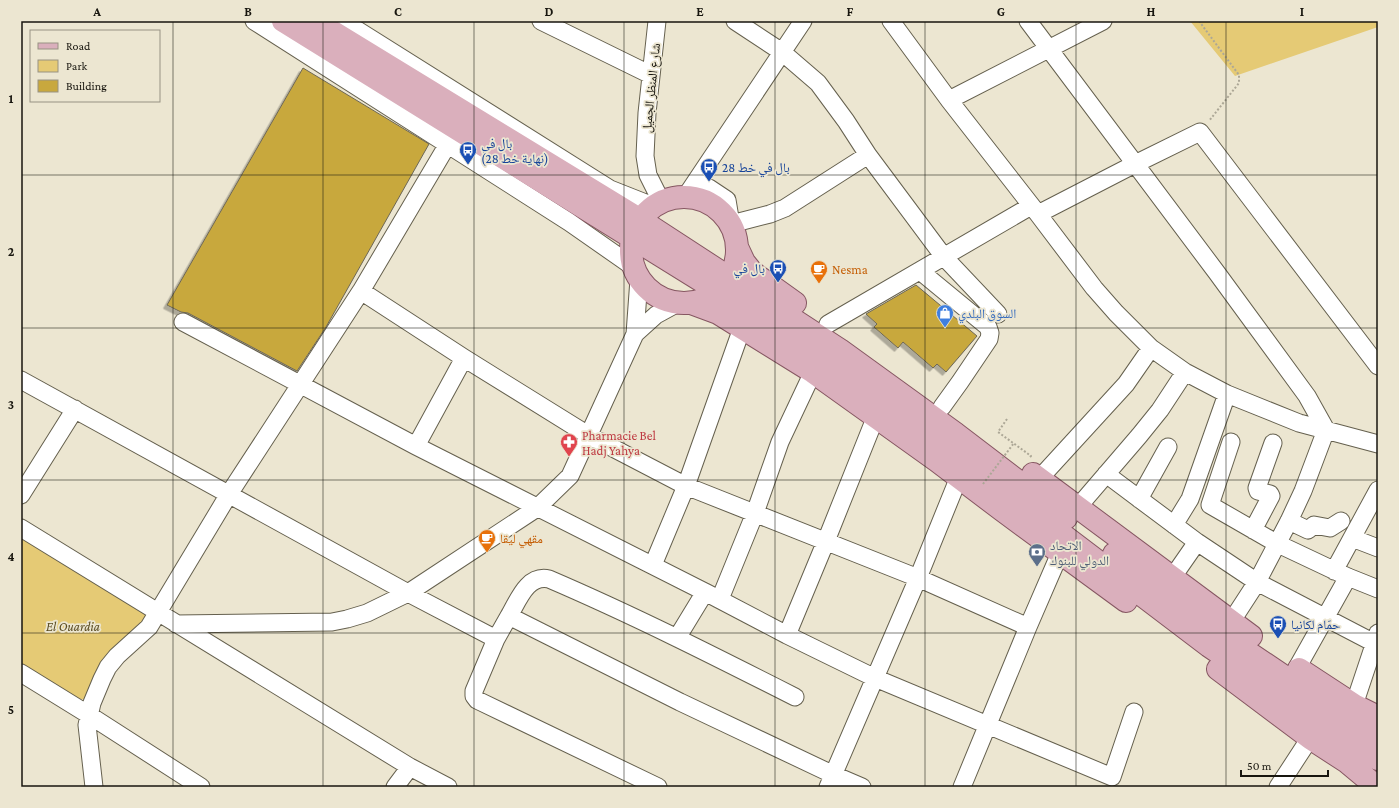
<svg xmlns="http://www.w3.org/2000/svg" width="1399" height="808" viewBox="0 0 1399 808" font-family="'Crimson Pro','Noto Naskh Arabic',serif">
<defs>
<filter id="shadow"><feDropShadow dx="-3.5" dy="3.5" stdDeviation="0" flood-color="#0004"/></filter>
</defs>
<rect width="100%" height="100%" fill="#ece6d1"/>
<!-- green -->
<path fill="#e5ca75" d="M 1190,21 L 1378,21 L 1378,27 L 1235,76 Z
M 21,534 L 154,617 L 93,697 L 79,700 L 21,664 Z"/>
<!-- building -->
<path fill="#c8a83e" stroke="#6d6756" filter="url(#shadow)" d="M 303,68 L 429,144 L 326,327 L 297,371 L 188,313 L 181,312 L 167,305 Z
M 916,285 L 977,336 L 946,372 L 937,364 L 933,368 L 903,342 L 898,348 L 874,327 L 877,324 L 866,314 Z"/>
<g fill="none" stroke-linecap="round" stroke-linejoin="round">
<!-- minor casing -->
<g stroke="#65604e" stroke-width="19">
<path id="minor" d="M 254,21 L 569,222 L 632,266
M 343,21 L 610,189 L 653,206
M 541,21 L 651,75
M 657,21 L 647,113 L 645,156 L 648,175 L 661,201
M 735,21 L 782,52 L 818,83 L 846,121 L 868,155 L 944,257 L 998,314
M 891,21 L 949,100 L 1038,214 L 1094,288 L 1116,313 L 1151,348 L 1185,372 L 1227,394 L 1299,423 L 1378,444
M 1028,21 L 1217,273 L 1307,396 L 1326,430 L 1303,491 L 1289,521 L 1257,582 L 1231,622
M 949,100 L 1103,21
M 686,196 L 709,188 L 727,200 L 731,224 L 770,214 L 785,208 L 868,155
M 686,196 L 803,21
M 1038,214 L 1135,164 L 1200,132 L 1378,366
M 920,271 L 988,327 L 990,333 L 989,339 L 960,382 L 942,407
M 361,291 L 464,358 L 588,435 L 686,486 L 742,328
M 183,322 L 416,446 L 705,592
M 828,324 L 1031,206
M 635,334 L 656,315 L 678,303
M 21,380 L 408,593 L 496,639 L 474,691 L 474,696 L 477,700 L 658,787
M 1231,442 L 1210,505 L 1276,543 L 1348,577 L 1378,589
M 416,446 L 464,358
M 1106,474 L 1197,542 L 1257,582 L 1378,645
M 1039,479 L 1126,384 L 1151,348
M 21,495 L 75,409
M 1139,499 L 1168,447
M 1078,507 L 1139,436 L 1160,410 L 1185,372
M 1289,521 L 1308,530 L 1314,525 L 1330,528 L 1341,521
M 1174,525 L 1190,499 L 1227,394
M 21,528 L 410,767 L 448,787
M 1253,530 L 1271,496 L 1270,494 L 1258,491 L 1257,488 L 1273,443
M 1352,538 L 1378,548
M 653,565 L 686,486 L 918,578 L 1028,627
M 1334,571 L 1378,490
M 1172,578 L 1197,542
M 720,599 L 755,513 L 780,442 L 813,372
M 509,616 C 518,601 527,574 549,579 C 633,615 714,656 795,697
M 176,624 L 332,622 L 347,619 L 367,613 L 408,593 L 537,508 L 570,476 L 635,334 L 639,279
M 787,635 L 826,541 L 876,416
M 677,638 L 705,592 L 787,635 L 875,678 L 1112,777 L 1134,712
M 496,639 L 509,616 L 680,702 L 834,775 L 862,787
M 1297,668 L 1348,577
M 21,673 L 89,715 L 201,787
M 1354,705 L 1378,633
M 94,787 L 87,725 L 92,703 L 102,679 L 108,667 L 117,656 L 149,627 L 229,494 L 361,291 L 448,144
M 395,787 L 410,767
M 828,787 L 918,578 L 959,477
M 962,787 L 1028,627 L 1060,553
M 1278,787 L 1310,738"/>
</g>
<!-- major casing -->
<g stroke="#865762" stroke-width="24">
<path id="major" d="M 283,21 L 718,291 L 830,363 L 947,447 L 1209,646 L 1367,753 L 1378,759
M 315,21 L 639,219 L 840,350 L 956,434 L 1066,518
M631 250a53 53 0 1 1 106 0a53 53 0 1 1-106 0Z
M 737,247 L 744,262 L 752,272 L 795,303
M 691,303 L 718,313 L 813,372 L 936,460 L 1002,510 L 1126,601
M 1033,474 L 1251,636
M 1114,554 L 1218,632 L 1378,740
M 1218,669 L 1310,738 L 1347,762 L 1377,787
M 1299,669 L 1354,705 L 1378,717"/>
</g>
<!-- path -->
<path stroke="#aca796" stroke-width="2" stroke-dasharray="2 2" stroke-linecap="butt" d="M 1199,21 L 1239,75 L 1239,83 L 1209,121
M 1007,419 L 998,432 L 1031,456 L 1029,458"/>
<!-- minor -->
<use href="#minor" stroke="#fff" stroke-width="17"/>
<!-- major -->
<use href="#major" stroke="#daafbc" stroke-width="22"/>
<!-- path-bridge -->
<path stroke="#aca796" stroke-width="2" stroke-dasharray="2 2" stroke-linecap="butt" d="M 983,484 L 1014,443"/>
</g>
<!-- grid -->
<path fill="none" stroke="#17150e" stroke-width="1" stroke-opacity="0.55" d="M 173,21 L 173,787M 323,21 L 323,787M 474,21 L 474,787M 624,21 L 624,787M 775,21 L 775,787M 925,21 L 925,787M 1076,21 L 1076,787M 1226,21 L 1226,787M 21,175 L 1378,175M 21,328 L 1378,328M 21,480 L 1378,480M 21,633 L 1378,633"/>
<!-- icons -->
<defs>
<g id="bus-pin" transform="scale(0.9)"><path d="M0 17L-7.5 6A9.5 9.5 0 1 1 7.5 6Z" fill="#1a4fb4" stroke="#ece6d1"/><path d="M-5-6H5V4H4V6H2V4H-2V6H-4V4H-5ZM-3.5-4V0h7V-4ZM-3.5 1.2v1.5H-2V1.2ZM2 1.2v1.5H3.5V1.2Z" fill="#fff"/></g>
<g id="cafe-pin" transform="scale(0.9)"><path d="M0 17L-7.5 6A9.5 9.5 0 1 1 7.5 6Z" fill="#e8710a" stroke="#ece6d1"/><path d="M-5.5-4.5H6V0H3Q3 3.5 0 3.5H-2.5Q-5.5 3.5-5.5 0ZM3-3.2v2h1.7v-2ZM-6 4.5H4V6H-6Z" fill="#fff"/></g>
<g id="shop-pin" transform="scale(0.9)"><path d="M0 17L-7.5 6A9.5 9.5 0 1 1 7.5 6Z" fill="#3f7fe0" stroke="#ece6d1"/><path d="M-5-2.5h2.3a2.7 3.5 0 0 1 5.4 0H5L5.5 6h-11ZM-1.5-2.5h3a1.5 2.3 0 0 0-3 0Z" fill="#fff"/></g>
<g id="pharmacy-pin" transform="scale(0.9)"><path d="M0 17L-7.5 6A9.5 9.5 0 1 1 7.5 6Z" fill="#e0444e" stroke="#ece6d1"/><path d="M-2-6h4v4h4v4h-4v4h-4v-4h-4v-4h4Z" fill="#fff"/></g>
<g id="bank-pin" transform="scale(0.9)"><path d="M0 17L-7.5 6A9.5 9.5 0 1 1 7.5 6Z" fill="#5c6f8a" stroke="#ece6d1"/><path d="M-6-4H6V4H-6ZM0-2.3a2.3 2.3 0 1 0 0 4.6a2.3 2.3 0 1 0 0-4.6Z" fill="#fff"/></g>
</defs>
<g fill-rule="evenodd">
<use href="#bus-pin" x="468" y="150"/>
<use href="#bus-pin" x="709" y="167"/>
<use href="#bus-pin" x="778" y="268"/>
<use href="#cafe-pin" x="819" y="269"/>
<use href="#shop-pin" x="945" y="313"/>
<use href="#pharmacy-pin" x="569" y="442"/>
<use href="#cafe-pin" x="487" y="538"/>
<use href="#bank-pin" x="1037" y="552"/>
<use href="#bus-pin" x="1278" y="624"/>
</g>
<g text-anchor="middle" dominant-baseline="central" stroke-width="3.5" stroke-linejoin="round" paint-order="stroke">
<!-- street labels -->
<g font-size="13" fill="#17150e" stroke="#ece6d1">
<text transform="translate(651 88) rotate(-84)">شارع المنظر الجميل</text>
</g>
<!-- transit labels -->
<g font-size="13" fill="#164399" stroke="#ece6d1" text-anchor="start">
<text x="481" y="143">بال في<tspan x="481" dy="15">(نهاية خط 28)</tspan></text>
<text x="722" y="167">بال في خط 28</text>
<text x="765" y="268" text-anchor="end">بال في</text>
<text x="1291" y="624">حمّام لكانيا</text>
</g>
<!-- food labels -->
<g font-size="13" fill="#c56008" stroke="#ece6d1" text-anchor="start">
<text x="832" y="269">Nesma</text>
<text x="500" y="538">مقهي ليقا</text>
</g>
<!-- shop labels -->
<g font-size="13" fill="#366cbe" stroke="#ece6d1" text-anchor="start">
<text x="958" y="313">السوق البلدي</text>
</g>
<!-- health labels -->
<g font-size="13" fill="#be3a42" stroke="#ece6d1" text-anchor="start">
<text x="582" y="435">Pharmacie Bel<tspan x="582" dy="15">Hadj Yahya</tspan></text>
</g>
<!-- service labels -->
<g font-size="13" fill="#4e5e75" stroke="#ece6d1" text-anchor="start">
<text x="1050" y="545">الاتحاد<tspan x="1050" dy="15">الدولي للبنوك</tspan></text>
</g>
<!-- park labels -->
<g font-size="13" font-style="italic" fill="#594b21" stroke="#ece6d1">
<text x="73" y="626">El Ouardia</text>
</g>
</g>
<!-- border -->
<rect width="1399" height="808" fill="none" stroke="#ece6d1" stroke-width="44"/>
<!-- legend -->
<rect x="30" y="30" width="130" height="72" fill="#ece6d1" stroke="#979283"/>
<rect x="38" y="43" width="20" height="6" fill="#daafbc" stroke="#979283"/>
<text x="66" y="50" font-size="12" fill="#17150e">Road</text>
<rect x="38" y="60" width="20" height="12" fill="#e5ca75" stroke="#979283"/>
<text x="66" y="70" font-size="12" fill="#17150e">Park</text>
<rect x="38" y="80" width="20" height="12" fill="#c8a83e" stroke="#979283"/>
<text x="66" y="90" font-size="12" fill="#17150e">Building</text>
<!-- scale -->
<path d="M1241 770v6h87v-6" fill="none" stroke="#17150e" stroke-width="2"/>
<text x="1247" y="770" font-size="12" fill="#17150e" stroke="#ece6d1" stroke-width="3" paint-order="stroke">50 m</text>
<rect x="22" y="22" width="1355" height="764" fill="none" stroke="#17150e" stroke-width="1.5"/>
<g font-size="13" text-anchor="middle" font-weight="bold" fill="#17150e">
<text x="97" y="16">A</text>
<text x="248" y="16">B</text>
<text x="398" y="16">C</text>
<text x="549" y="16">D</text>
<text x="700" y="16">E</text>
<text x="850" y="16">F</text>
<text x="1001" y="16">G</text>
<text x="1151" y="16">H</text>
<text x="1302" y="16">I</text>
<text x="11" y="103">1</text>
<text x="11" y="256">2</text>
<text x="11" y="409">3</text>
<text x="11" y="561">4</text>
<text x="11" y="714">5</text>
</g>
</svg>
